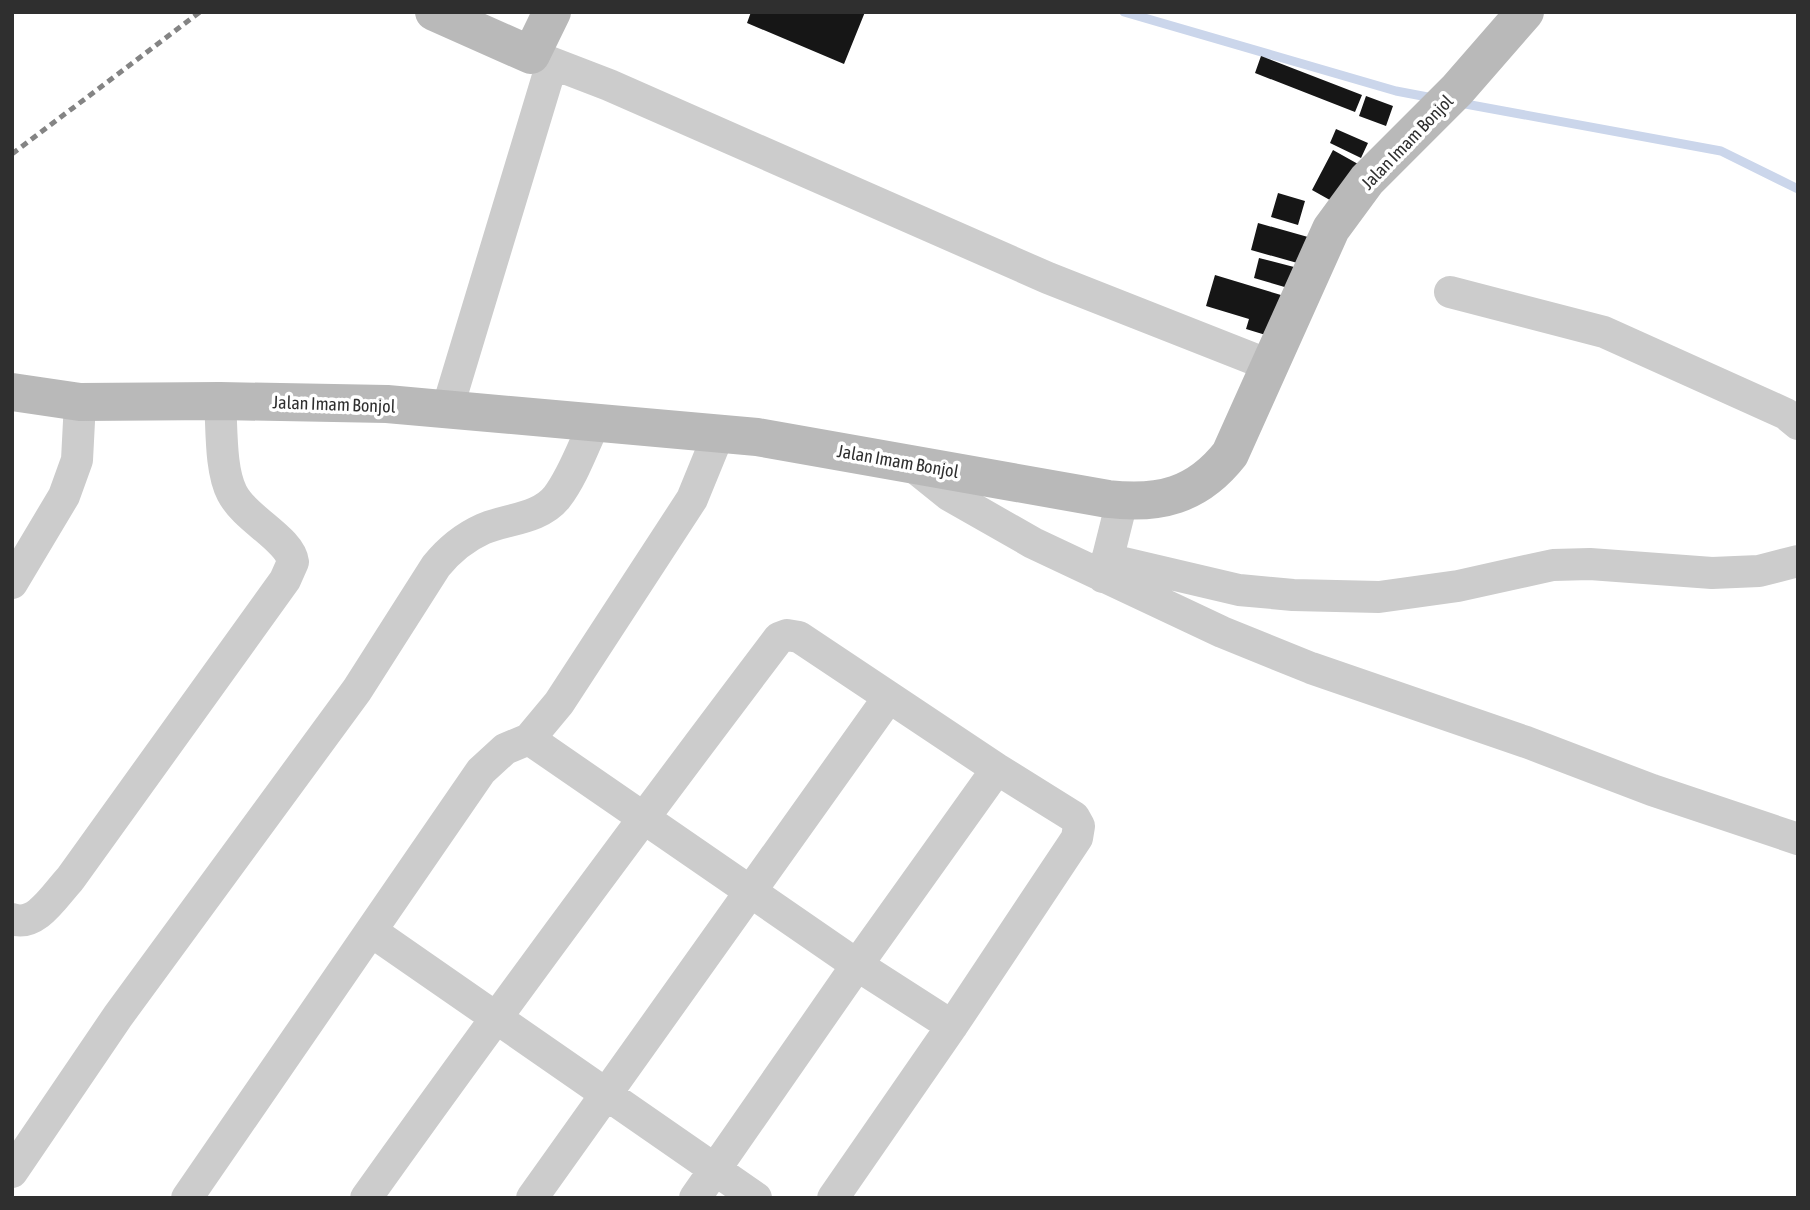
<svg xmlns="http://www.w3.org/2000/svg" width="1810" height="1210" viewBox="0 0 1810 1210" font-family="'Asap Condensed',sans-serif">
<rect width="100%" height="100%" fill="#fff"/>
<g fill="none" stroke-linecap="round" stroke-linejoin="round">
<!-- stream -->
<path stroke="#cbd6eb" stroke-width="9" d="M 1124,12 L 1396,91 L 1433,98
M 1460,103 L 1721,151 L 1798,189"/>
</g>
<!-- building -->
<path fill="#161616" d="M 751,12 L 865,12 L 844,64 L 747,23 Z
M 1261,56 L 1362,95 L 1355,112 L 1255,73 Z
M 1366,96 L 1393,106 L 1386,126 L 1359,116 Z
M 1336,129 L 1368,143 L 1361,158 L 1330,143 Z
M 1333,150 L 1358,164 L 1337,204 L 1312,190 Z
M 1278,193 L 1305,201 L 1298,225 L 1271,217 Z
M 1258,223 L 1315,239 L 1308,266 L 1251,250 Z
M 1259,258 L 1294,267 L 1288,288 L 1254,278 Z
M 1215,275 L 1281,295 L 1269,336 L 1246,329 L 1249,319 L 1206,306 Z"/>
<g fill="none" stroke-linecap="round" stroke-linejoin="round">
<!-- street -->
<path stroke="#ccc" stroke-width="32" d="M 531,55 L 609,85 L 1048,278 L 1269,365
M 1450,292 L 1604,332 L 1786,414 L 1798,424
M 447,410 L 552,63
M 908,462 L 949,495 L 1033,543 L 1222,632 L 1311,668 L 1526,742 L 1652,790 L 1798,839
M 1107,559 L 1239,590 L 1293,595 L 1379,597 L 1458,586 L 1553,565 L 1590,564 L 1712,573 L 1759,571 L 1798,561
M 1103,577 L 1122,501
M 12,583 L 64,496 L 77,460 L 80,402
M 529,739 L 857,965 L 952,1026
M 12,919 C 36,928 55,895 70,879 L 285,580 L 293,562 C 290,539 246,520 232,493 C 220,470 222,428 220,401
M 371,931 L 756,1198
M 12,1172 L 118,1016 L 357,690 L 436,566 C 449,550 463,538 483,529 C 506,519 540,519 557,497 C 573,476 583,447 594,424
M 187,1198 L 481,771 L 505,749 L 529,739 L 559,703 L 692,499 L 719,433
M 366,1198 C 501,1009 639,823 779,638 L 787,635 L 799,637 L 997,769 L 1074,817 L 1079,826 L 1077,838 L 952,1026 L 833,1198
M 532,1198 L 889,697
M 695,1198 L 857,965 L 997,769"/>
<!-- secondary -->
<path stroke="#b9b9b9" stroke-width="38" d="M 434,12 L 531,55 L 552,12
M 12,392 L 80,402 L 220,401 L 387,404 L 757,437 L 1108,499 C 1159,505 1197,496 1230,454 L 1331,229 L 1367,180 L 1457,90 L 1525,12"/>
<!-- rail -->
<path stroke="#848484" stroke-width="5" stroke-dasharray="7 5" stroke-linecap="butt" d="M 12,154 L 200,12"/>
</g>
<g text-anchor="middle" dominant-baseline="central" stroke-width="7" stroke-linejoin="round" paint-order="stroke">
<!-- street labels -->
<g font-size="18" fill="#2f2f2f" stroke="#fff">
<text transform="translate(1407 142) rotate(-46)">Jalan Imam Bonjol</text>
<text transform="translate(334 404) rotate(2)">Jalan Imam Bonjol</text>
<text transform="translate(898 461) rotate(10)">Jalan Imam Bonjol</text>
</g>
</g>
<!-- border -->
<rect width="1810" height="1210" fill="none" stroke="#2f2f2f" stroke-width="28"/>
</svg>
